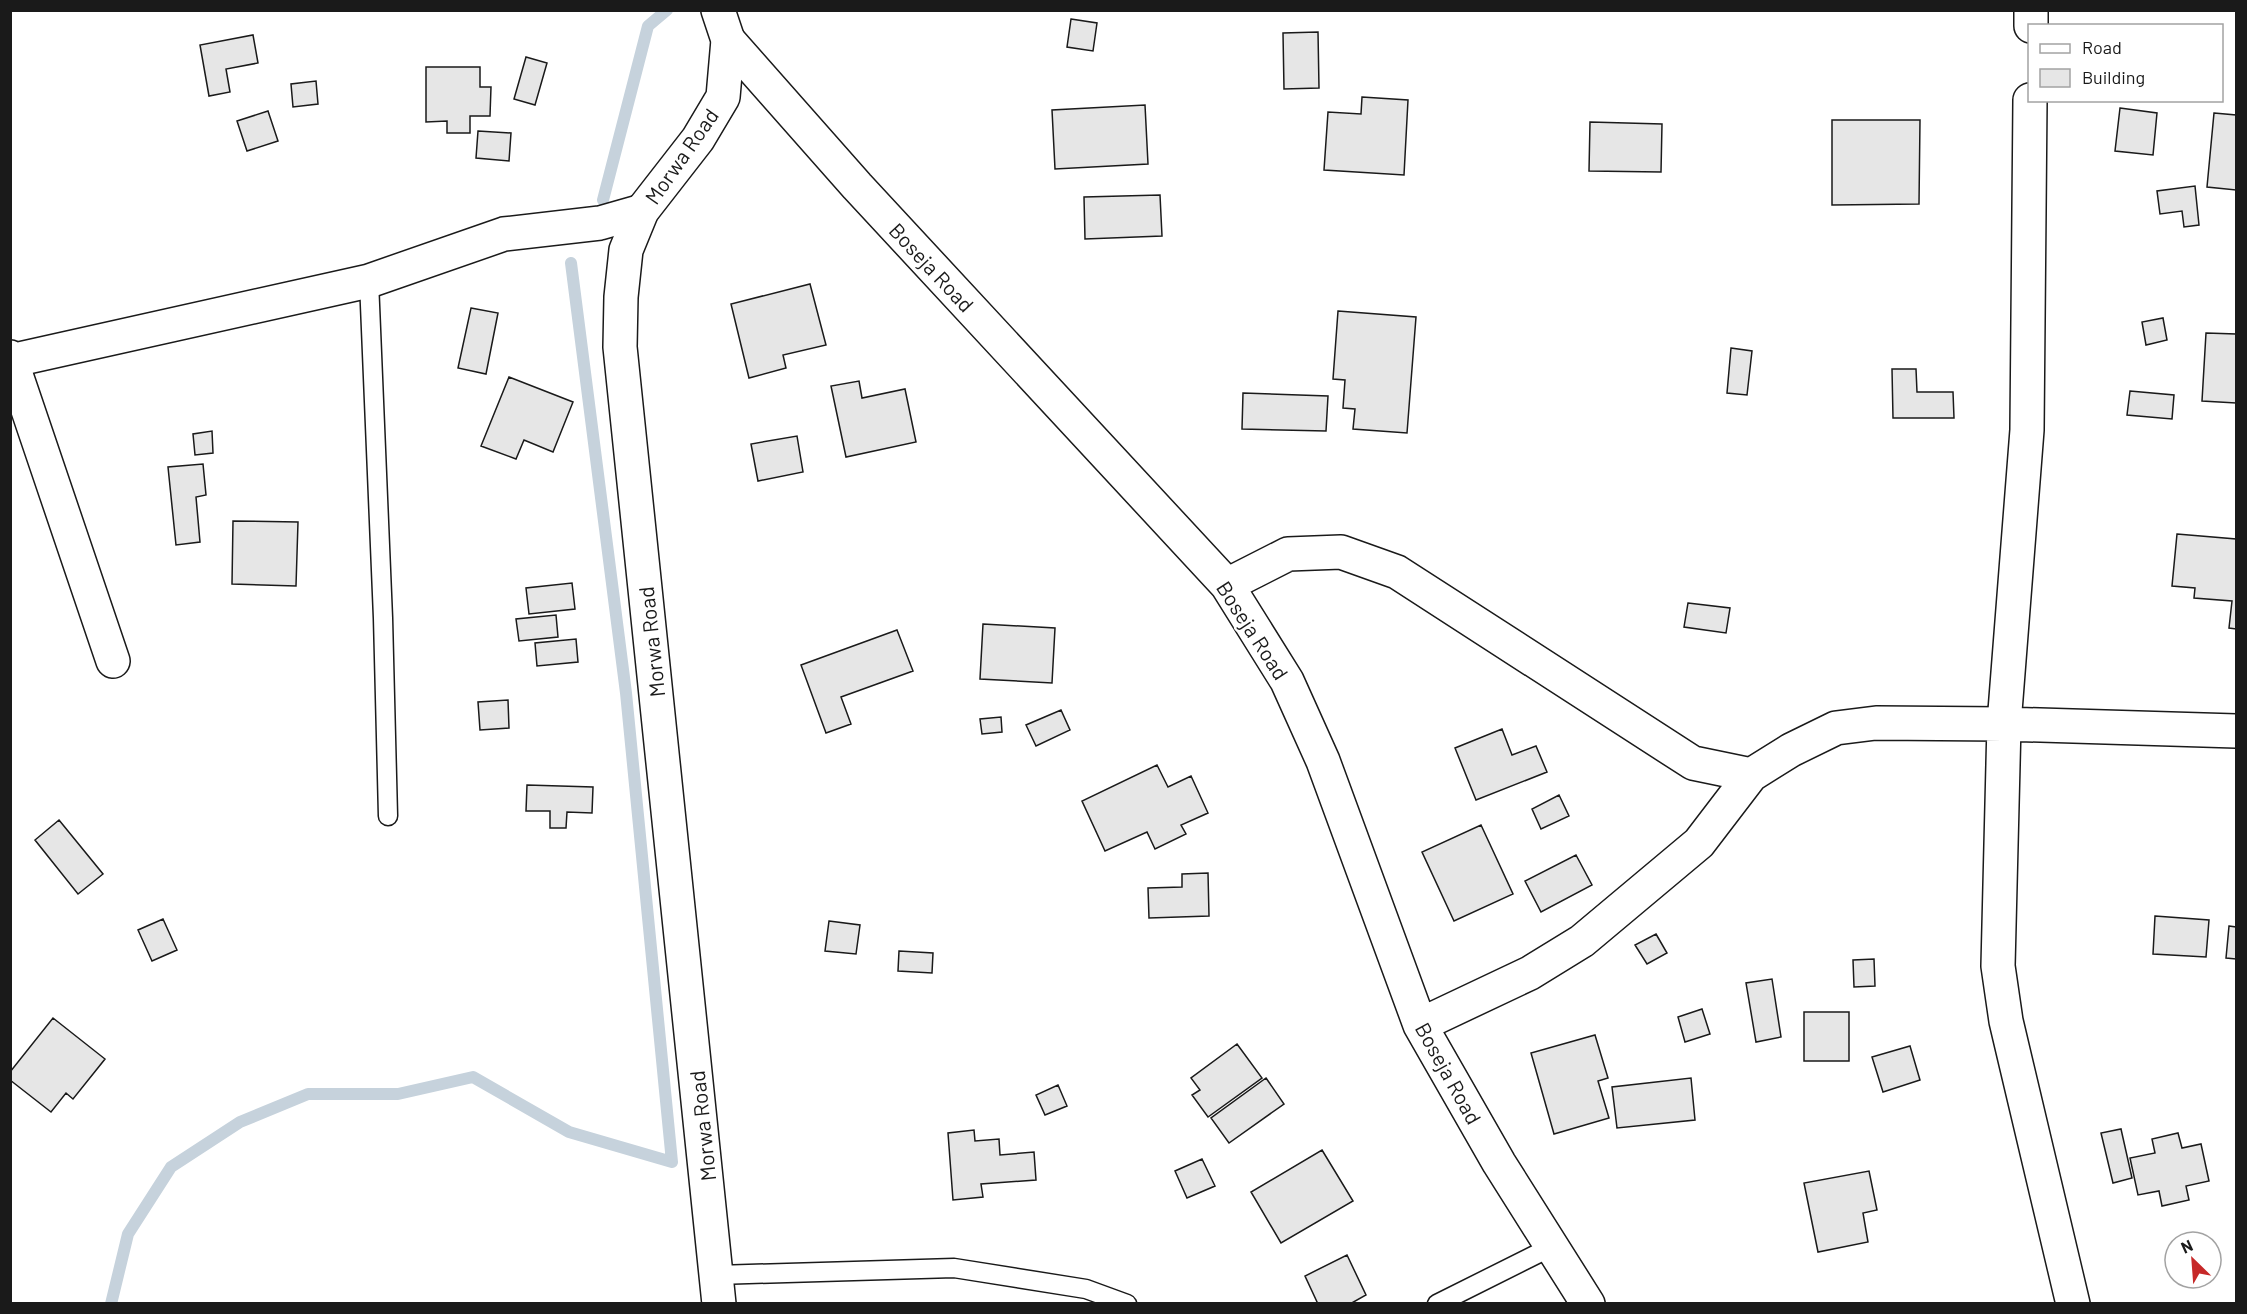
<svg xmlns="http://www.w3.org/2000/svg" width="2247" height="1314" viewBox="0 0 2247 1314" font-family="Barlow,sans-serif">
<rect width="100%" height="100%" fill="#fff"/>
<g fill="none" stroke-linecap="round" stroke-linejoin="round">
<!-- stream -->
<path stroke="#c6d2dc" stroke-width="12" d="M 603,200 L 648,26 L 667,10
M 111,1304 L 128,1234 L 171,1167 L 240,1122 L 308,1094 L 398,1094 L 473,1077 L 569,1132 L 672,1162 L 626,693 L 571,263"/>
</g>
<!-- building -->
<path fill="#e6e6e6" stroke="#1a1a1a" stroke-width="1.5" d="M 1071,19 L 1097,23 L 1093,51 L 1067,47 Z
M 1318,32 L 1319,88 L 1284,89 L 1283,33 Z
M 253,35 L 258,63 L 226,69 L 230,92 L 209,96 L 200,45 Z
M 526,57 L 547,63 L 535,105 L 514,99 Z
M 426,67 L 480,67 L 480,87 L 491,87 L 490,116 L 470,116 L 470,133 L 447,133 L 447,121 L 426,122 Z
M 316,81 L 318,104 L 293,107 L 291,84 Z
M 1362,97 L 1408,100 L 1404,175 L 1324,170 L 1328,112 L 1361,114 Z
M 1145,105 L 1148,164 L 1055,169 L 1052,110 Z
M 2120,108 L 2157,113 L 2153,155 L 2115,151 Z
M 268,111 L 278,141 L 247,151 L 237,121 Z
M 2214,113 L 2236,115 L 2236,190 L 2207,187 Z
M 1832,120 L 1920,120 L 1919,204 L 1832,205 Z
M 1590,122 L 1662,124 L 1661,172 L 1589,171 Z
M 478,131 L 511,133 L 509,161 L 476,158 Z
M 2195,186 L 2199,225 L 2184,227 L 2182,211 L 2160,214 L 2157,191 Z
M 1160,195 L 1162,236 L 1085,239 L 1084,197 Z
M 810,284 L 826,345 L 783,355 L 786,368 L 749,378 L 731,304 Z
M 471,308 L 498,313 L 486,374 L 458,368 Z
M 1338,311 L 1416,317 L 1407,433 L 1353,429 L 1355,409 L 1343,408 L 1345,380 L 1333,379 Z
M 2163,318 L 2167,340 L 2146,345 L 2142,322 Z
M 2206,333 L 2236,334 L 2236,403 L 2202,401 Z
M 1731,348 L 1752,351 L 1747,395 L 1727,393 Z
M 1892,369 L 1916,369 L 1917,392 L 1953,392 L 1954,418 L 1893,418 Z
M 509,377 L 573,402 L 553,452 L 524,440 L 516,459 L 481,446 Z
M 859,381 L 862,398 L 905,389 L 916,442 L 846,457 L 831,386 Z
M 2130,391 L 2174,395 L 2172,419 L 2127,415 Z
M 1243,393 L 1328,396 L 1326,431 L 1242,429 Z
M 212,431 L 213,453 L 195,455 L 193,434 Z
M 797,436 L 803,472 L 758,481 L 751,444 Z
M 203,464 L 206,495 L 196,497 L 200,542 L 176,545 L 168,467 Z
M 233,521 L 298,522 L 296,586 L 232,584 Z
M 2177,534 L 2236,539 L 2236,629 L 2229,628 L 2232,601 L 2194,598 L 2195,588 L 2172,586 Z
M 572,583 L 575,609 L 529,614 L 526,588 Z
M 1688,603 L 1730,608 L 1726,633 L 1684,627 Z
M 556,615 L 558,637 L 519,641 L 516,619 Z
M 983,624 L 1055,628 L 1052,683 L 980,679 Z
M 897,630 L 913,671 L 841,697 L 851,724 L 826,733 L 801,665 Z
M 576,639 L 578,662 L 537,666 L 535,643 Z
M 508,700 L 509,728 L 480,730 L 478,702 Z
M 1061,710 L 1070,730 L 1036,746 L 1026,725 Z
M 1001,717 L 1002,732 L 982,734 L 980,719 Z
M 1502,729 L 1512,755 L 1536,746 L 1547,772 L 1476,800 L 1455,748 Z
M 1157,765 L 1168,787 L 1191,776 L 1208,813 L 1181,825 L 1186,834 L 1155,849 L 1147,832 L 1105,851 L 1082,801 Z
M 527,785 L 593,787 L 592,813 L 567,812 L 566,828 L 550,828 L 550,811 L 526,811 Z
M 1559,795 L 1569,816 L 1541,829 L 1532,809 Z
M 59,820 L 103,874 L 78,894 L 35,840 Z
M 1481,825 L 1513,894 L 1454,921 L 1422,852 Z
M 1576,855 L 1592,885 L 1541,912 L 1525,881 Z
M 1208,873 L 1209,916 L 1149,918 L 1148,888 L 1182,887 L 1182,874 Z
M 2155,916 L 2209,920 L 2206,957 L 2153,954 Z
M 163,919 L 177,950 L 152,961 L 138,930 Z
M 829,921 L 860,925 L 856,954 L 825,951 Z
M 2229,926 L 2236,927 L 2236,959 L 2226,958 Z
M 1656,934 L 1667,953 L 1647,964 L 1635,945 Z
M 899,951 L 933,953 L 932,973 L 898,971 Z
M 1874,959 L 1875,986 L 1854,987 L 1853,960 Z
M 1772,979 L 1781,1037 L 1756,1042 L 1746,983 Z
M 1702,1009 L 1710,1034 L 1685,1042 L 1678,1017 Z
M 1804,1012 L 1849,1012 L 1849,1061 L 1804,1061 Z
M 53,1018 L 105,1059 L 73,1099 L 66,1093 L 51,1112 L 10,1080 L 10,1072 Z
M 1595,1035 L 1608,1078 L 1598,1081 L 1609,1118 L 1554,1134 L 1531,1053 Z
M 1237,1044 L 1262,1078 L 1208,1117 L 1192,1095 L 1200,1090 L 1191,1078 Z
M 1910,1046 L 1920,1080 L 1883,1092 L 1872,1057 Z
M 1266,1078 L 1284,1104 L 1229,1143 L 1211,1118 Z
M 1691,1078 L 1695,1120 L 1617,1128 L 1612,1087 Z
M 1058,1085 L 1067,1106 L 1045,1115 L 1036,1095 Z
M 2121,1129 L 2132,1178 L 2113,1183 L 2101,1133 Z
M 974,1130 L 975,1141 L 999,1139 L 1000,1155 L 1034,1152 L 1036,1180 L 981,1184 L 983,1197 L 953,1200 L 948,1133 Z
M 2178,1133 L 2182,1148 L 2201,1144 L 2209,1181 L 2186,1186 L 2189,1200 L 2162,1206 L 2159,1191 L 2138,1195 L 2130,1158 L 2155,1153 L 2152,1139 Z
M 1322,1150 L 1353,1201 L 1281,1243 L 1251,1192 Z
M 1202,1159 L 1215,1186 L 1187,1198 L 1175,1171 Z
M 1869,1171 L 1877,1210 L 1863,1213 L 1868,1242 L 1818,1252 L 1804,1183 Z
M 1347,1255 L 1366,1295 L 1350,1304 L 1318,1304 L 1305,1276 Z"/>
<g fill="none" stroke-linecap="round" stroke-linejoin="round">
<!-- service casing -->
<g stroke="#1a1a1a" stroke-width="21">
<path id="service" d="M 369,281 L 383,618 L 388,816
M 717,1275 L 954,1268 L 1086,1289 L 1127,1304
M 1437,1304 L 1551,1247"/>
</g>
<!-- minor casing -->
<g stroke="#1a1a1a" stroke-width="36">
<path id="minor" d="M 2031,26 L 2031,10
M 728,40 L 857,186 L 1227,585 L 1287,681 L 1323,761 L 1420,1025 L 1499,1163 L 1588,1304
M 2030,100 L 2027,430 L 2004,724 L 1998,966 L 2006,1021 L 2073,1304
M 10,357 L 113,661
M 10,361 L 369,281 L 504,234 L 600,223 L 642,211
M 1227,585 L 1288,554 L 1341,552 L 1397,572 L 1693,763 L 1751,775 L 1791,750 L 1836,728 L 1876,723 L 2004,724 L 2236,731
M 1420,1025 L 1530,973 L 1582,941 L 1699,843 L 1751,775"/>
</g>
<!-- secondary casing -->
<g stroke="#1a1a1a" stroke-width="36">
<path id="secondary" d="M 718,10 L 728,40 L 723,97 L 698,139 L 642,211 L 626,250 L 621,297 L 620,347 L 719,1304"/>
</g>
<!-- service -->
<use href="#service" stroke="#fff" stroke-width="18"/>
<!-- minor -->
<use href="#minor" stroke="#fff" stroke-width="33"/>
<!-- secondary -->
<use href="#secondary" stroke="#fff" stroke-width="33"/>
</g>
<g text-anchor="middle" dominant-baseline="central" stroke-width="4.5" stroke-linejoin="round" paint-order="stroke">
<!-- street labels -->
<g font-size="21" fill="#1a1a1a" stroke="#fff">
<text transform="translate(681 156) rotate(-55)">Morwa Road</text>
<text transform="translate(932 267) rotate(47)">Boseja Road</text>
<text transform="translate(1253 630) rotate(57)">Boseja Road</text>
<text transform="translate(651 642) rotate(-96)">Morwa Road</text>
<text transform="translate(1449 1073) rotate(61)">Boseja Road</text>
<text transform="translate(702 1126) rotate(-96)">Morwa Road</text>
</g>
</g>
<!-- border -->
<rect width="2247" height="1314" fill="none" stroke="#1a1a1a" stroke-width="24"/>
<!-- legend -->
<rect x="2028" y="24" width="195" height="78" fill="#ffffff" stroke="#a3a3a3" stroke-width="1.5"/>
<rect x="2040" y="44" width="30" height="9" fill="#ffffff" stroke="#a3a3a3" stroke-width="1.5"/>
<text x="2082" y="54" font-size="18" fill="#1a1a1a">Road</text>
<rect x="2040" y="69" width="30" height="18" fill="#e6e6e6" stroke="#a3a3a3" stroke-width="1.5"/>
<text x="2082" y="84" font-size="18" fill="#1a1a1a">Building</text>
<!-- north arrow -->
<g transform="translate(2193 1260) rotate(335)"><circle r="28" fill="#ffffff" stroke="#a3a3a3" stroke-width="1.5"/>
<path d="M0-4.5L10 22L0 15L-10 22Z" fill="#c62828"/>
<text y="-9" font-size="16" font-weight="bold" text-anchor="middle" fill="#1a1a1a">N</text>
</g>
</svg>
